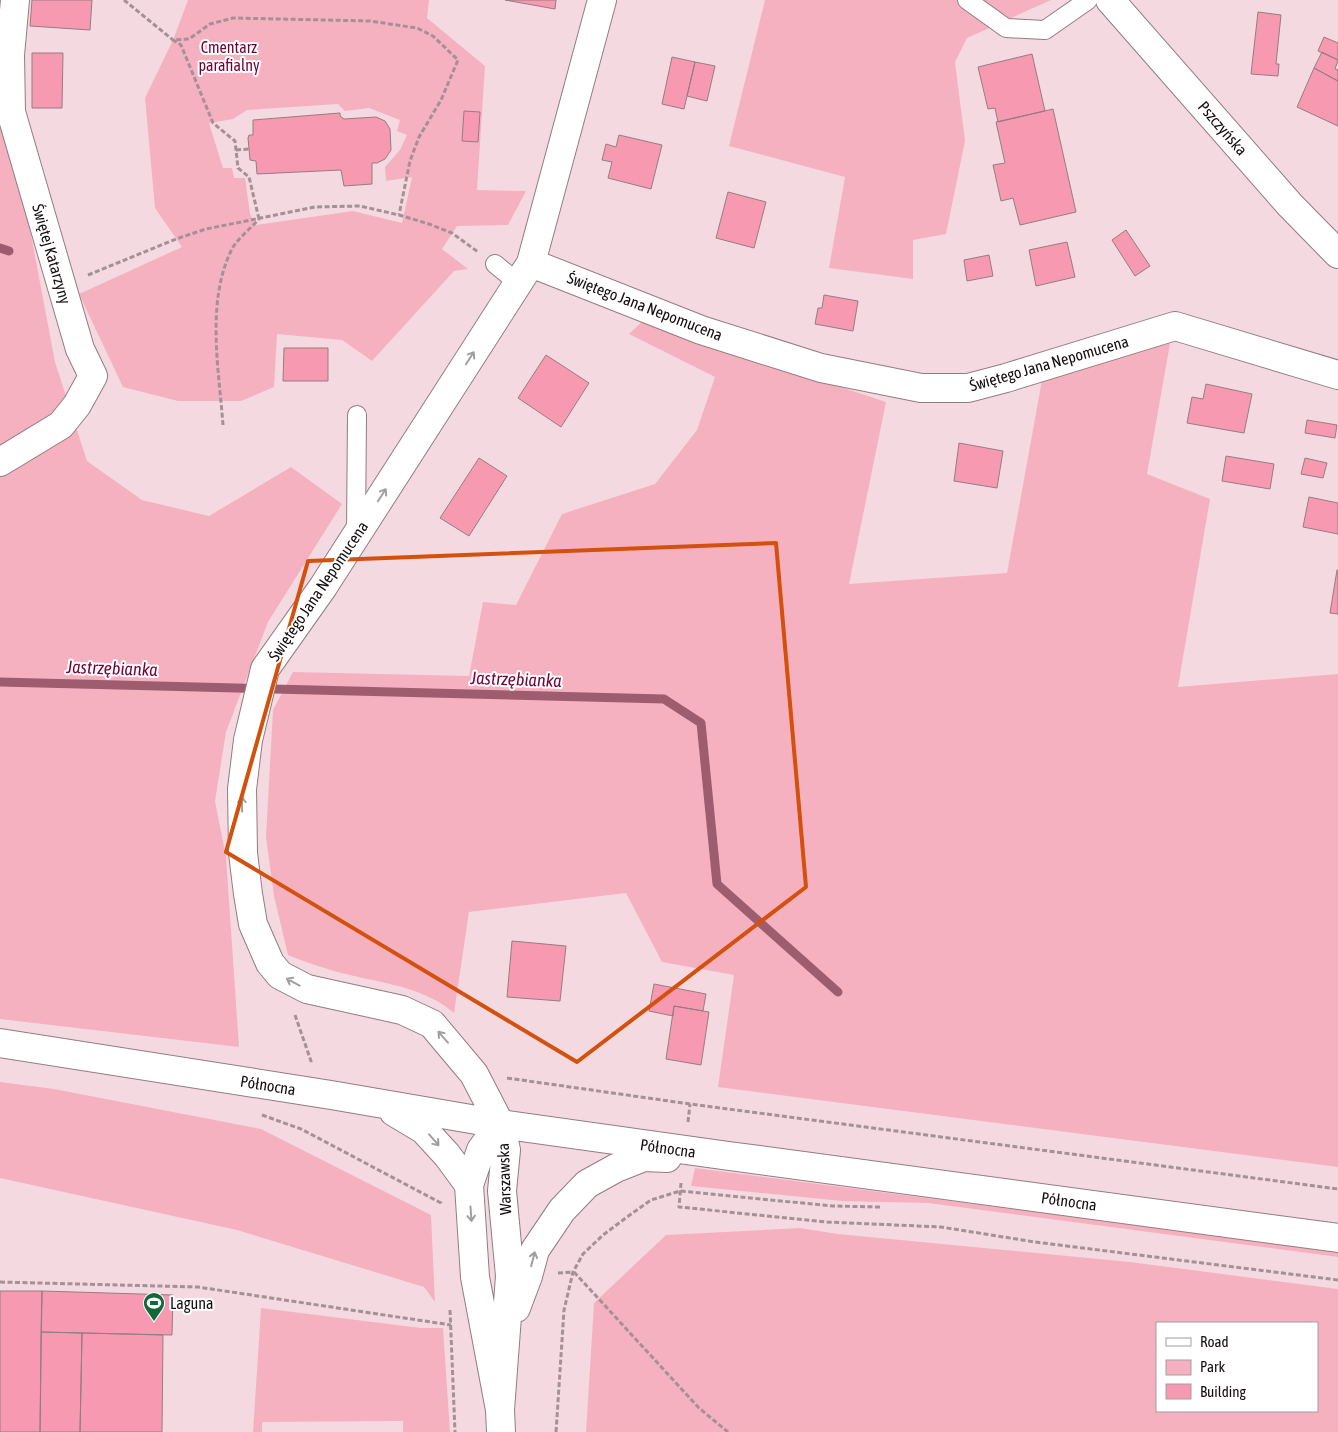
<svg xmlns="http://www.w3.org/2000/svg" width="1338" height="1432" viewBox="0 0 1338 1432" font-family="'Asap Condensed',sans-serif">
<rect width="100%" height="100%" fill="#f4dae0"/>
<!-- green -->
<path fill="#f6b1c1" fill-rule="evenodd" d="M 188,0 L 429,0 L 427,18 L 485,66 L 477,190 L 526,191 L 508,225 L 457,226 L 442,249 L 468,269 L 454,271 L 372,361 L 342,340 L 277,334 L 274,387 L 241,401 L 178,401 L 123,387 L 79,294 L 182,247 L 155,208 L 145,98 L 173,40 ZM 338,104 L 345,111 L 369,108 L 400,120 L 397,131 L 407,135 L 400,150 L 385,167 L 386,181 L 412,177 L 402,223 L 353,211 L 256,225 L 250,214 L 245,178 L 234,178 L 232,168 L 223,168 L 209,123 L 233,119 L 247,110 Z
M 765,0 L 1051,0 L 967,38 L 955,62 L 965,141 L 946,234 L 913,240 L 913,279 L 829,268 L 845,177 L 729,146 Z
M 0,70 L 55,362 L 87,461 L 142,500 L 209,516 L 291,467 L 342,504 L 268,622 L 226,732 L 215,801 L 226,857 L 239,1047 L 0,1019 Z
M 647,317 L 714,345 L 886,402 L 849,584 L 1007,573 L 1042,380 L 1171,338 L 1147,474 L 1210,499 L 1178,687 L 1338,674 L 1338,1167 L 718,1087 L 734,975 L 662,962 L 626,893 L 469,912 L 454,1013 C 426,989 389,984 354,976 C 332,971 310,964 288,955 L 274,896 L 266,837 L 273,710 L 293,672 L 469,676 L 483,602 L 516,605 L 562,514 L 655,484 L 697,430 L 715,377 L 629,334 Z
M 0,1082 L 54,1089 L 261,1129 L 431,1215 L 435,1302 L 424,1287 L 237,1230 L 0,1178 Z
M 695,1168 L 1338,1251 L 1338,1257 L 928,1203 L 842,1201 L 691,1186 Z
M 800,1228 L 838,1234 L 1130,1262 L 1338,1289 L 1338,1432 L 586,1432 L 594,1303 L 666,1235 ZM 1317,1323 L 1317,1411 L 1157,1411 L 1157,1323 Z
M 261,1308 L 421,1328 L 443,1328 L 450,1432 L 403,1432 L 403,1421 L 262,1422 L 262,1432 L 253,1432 Z"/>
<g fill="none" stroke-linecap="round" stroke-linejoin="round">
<!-- stream -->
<path stroke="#9e5d6e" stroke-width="9" d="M 0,248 L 9,251
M 0,682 L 664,699 L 701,723 L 717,884 L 838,992"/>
</g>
<!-- building -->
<path fill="#f79ab1" stroke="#947d82" d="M 32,0 L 92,0 L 90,30 L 30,26 Z
M 505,0 L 556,0 L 555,9 Z
M 1258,12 L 1281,15 L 1276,64 L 1279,64 L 1278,76 L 1251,74 Z
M 1324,37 L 1338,43 L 1338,60 L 1318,51 Z
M 1322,52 L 1338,60 L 1335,69 L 1338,70 L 1338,81 L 1314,68 Z
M 32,53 L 63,53 L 62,108 L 32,108 Z
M 1032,54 L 1045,111 L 998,122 L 995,108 L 988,109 L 978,67 Z
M 672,57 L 695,62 L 684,109 L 662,104 Z
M 695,62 L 715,66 L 707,101 L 687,96 Z
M 1314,68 L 1338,81 L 1338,126 L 1297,107 Z
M 1053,109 L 1076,212 L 1020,225 L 1013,198 L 1001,201 L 993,165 L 1005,163 L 996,122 Z
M 464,111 L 480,112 L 478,142 L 462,141 Z
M 340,113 L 340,116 L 344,119 L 376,117 L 385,121 L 390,129 L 391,150 L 385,159 L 377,163 L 372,163 L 372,184 L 344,186 L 341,170 L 257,174 L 256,161 L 250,160 L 248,138 L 249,135 L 253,135 L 253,120 Z
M 619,135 L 662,145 L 651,189 L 608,178 L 612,162 L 602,160 L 606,144 L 616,147 Z
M 728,192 L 766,202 L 754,248 L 716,238 Z
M 1126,230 L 1150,266 L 1135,276 L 1112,240 Z
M 1067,242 L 1075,277 L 1036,286 L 1029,250 Z
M 989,255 L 993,276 L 967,281 L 964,260 Z
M 824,295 L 858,301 L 853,331 L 815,324 L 818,308 L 822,308 Z
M 284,348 L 328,348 L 328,381 L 283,381 Z
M 546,355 L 589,383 L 561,427 L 518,398 Z
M 1206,384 L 1252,394 L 1244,433 L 1187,423 L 1192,397 L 1203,399 Z
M 1307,420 L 1337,425 L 1335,438 L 1305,433 Z
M 959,443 L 1003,451 L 997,488 L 954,481 Z
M 1226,456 L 1274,464 L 1270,489 L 1222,481 Z
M 479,458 L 507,476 L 469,536 L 440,518 Z
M 1305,458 L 1327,463 L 1323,478 L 1301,474 Z
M 1309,497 L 1338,503 L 1338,534 L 1303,527 Z
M 1337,570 L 1338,570 L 1338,614 L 1330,613 Z
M 512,941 L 566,946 L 560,1001 L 507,997 Z
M 654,984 L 706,994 L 703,1011 L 674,1006 L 673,1016 L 649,1011 Z
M 674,1006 L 709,1012 L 701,1065 L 666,1059 Z
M 0,1291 L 42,1291 L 40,1432 L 0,1432 Z
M 42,1291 L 173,1295 L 172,1335 L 41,1332 Z
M 41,1332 L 82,1333 L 80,1432 L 40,1432 Z
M 82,1333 L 163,1335 L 162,1432 L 80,1432 Z"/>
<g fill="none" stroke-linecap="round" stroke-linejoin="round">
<!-- lane casing -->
<g stroke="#937c81" stroke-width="20">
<path id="lane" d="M 967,0 L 1006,28 L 1045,30 L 1088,0
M 495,264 L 518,283
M 356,533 L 357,415"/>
</g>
<!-- street casing -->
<g stroke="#937c81" stroke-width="30">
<path id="street" d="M 531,263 L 701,330 L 821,368 L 921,388 L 968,388 L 1006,378 L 1175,326 L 1338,375
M 0,462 L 61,425 L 77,405 L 93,376 L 80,349 L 11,112 L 10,55 L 15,0
M 0,1043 L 331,1095 L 500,1124
M 394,1112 L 424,1130 L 447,1155 L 469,1185
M 500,1124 L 474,1074 L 432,1024 L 402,1010 L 307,989 L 280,975 L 270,963 L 253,924 L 248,894 L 243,853 L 242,789 L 248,740 L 265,669 L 323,587 L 531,263 L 602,0"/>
</g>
<!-- secondary casing -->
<g stroke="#937c81" stroke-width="30">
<path id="secondary" d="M 1110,0 L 1290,205 L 1338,254
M 500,1124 L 729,1156 L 1338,1238
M 516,1308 L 528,1276 L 535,1250 L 562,1210 L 587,1184 L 616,1168 L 644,1157 L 667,1158
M 500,1410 L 475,1277 L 469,1185 L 481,1150 L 500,1124 L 506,1150 L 502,1191 L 510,1276 L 500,1410 L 501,1432"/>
</g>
<!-- path -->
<path stroke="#a49095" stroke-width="3" stroke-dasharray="5 2.5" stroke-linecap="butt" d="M 124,0 L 173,40
M 236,150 L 249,149
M 259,219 L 249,177 L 238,168 L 235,141 L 213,123 L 181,45 L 173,40 L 189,39 L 210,24 L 233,18 L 370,21 L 417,28 L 433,36 L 458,60 L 441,100 L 419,137 L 410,161 L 399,215
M 88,275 L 176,239 L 206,229 L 315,207 L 360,206 L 399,215 L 429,224 L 452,233 L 478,252
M 223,425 C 219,370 206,303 231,251 C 235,241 251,228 259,219
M 295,1015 L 311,1061 L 311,1064
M 507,1078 L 690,1104 L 1338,1189
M 262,1115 L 301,1129 L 441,1203 L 441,1205
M 688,1122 L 690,1104
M 681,1183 L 679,1207 L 827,1222 L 941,1227 L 1035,1242 L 1338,1280
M 574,1272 L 699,1408 L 728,1432
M 558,1273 L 573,1272
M 0,1282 L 198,1287 L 451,1325
M 450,1310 L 455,1432
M 556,1432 L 564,1310 L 573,1272 L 583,1254 L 603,1235 L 627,1217 L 651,1200 L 680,1191 L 832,1206 L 880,1207"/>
<!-- lane -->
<use href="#lane" stroke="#fff" stroke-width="18"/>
<!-- street -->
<use href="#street" stroke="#fff" stroke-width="28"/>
<!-- secondary -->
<use href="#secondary" stroke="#fff" stroke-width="28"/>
</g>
<!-- one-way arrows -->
<defs><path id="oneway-shaft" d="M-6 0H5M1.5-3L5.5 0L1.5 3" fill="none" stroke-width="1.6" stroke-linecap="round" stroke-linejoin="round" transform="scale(1.25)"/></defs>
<g stroke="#a19e9f">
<use href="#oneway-shaft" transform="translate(470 358) rotate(-57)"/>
<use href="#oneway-shaft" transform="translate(382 495) rotate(-57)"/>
<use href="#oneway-shaft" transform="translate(242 804) rotate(-91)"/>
<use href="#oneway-shaft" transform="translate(293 982) rotate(-152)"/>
<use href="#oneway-shaft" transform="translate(443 1037) rotate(-131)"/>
<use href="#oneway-shaft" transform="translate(434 1140) rotate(49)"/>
<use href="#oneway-shaft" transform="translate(471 1214) rotate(86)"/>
<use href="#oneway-shaft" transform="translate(533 1259) rotate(-75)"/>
</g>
<!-- marked area -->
<path fill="none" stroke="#d3510c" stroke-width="4" stroke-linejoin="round" d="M 776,543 L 806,887 L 577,1062 L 226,852 L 308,561 Z"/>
<!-- icons -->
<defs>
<g id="stadium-pin" transform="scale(1.125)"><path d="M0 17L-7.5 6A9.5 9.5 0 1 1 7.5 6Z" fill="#11683a" stroke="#fff"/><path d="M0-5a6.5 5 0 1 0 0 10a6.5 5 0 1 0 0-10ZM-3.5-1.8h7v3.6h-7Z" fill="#fff"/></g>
</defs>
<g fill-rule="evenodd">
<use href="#stadium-pin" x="154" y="1303"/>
</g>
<g text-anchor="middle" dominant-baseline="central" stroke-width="4" stroke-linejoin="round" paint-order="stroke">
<!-- park labels -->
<g font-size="16" fill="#720033" stroke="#fff">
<text x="229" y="47">Cmentarz<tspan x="229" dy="18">parafialny</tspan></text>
</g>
<!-- street labels -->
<g font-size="16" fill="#150d0f" stroke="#fff">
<text transform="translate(1223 128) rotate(49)">Pszczyńska</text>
<text transform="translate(52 254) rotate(74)">Świętej Katarzyny</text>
<text transform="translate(645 306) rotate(21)">Świętego Jana Nepomucena</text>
<text transform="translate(1049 363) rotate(-16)">Świętego Jana Nepomucena</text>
<text transform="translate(318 591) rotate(-56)">Świętego Jana Nepomucena</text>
<text transform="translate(268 1085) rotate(9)">Północna</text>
<text transform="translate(668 1148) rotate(8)">Północna</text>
<text transform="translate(504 1179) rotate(-92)">Warszawska</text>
<text transform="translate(1069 1201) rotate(8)">Północna</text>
</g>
<!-- poi labels -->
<g font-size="16" fill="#150d0f" stroke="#fff" text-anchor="start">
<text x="170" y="1303">Laguna</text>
</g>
<!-- water labels -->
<g font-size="18" font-style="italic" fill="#760436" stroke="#fff">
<text transform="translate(112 668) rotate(2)">Jastrzębianka</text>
<text transform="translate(516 679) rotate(2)">Jastrzębianka</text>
</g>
</g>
<!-- legend -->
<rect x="1156" y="1322" width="162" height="90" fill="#ffffff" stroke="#a19e9f"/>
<rect x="1166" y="1338" width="25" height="8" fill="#ffffff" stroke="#a19e9f"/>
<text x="1200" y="1347" font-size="15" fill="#150d0f">Road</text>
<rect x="1166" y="1360" width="25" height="15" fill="#f6b1c1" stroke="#a19e9f"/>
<text x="1200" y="1372" font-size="15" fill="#150d0f">Park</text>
<rect x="1166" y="1384" width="25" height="15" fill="#f79ab1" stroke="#a19e9f"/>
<text x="1200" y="1397" font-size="15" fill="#150d0f">Building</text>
</svg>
